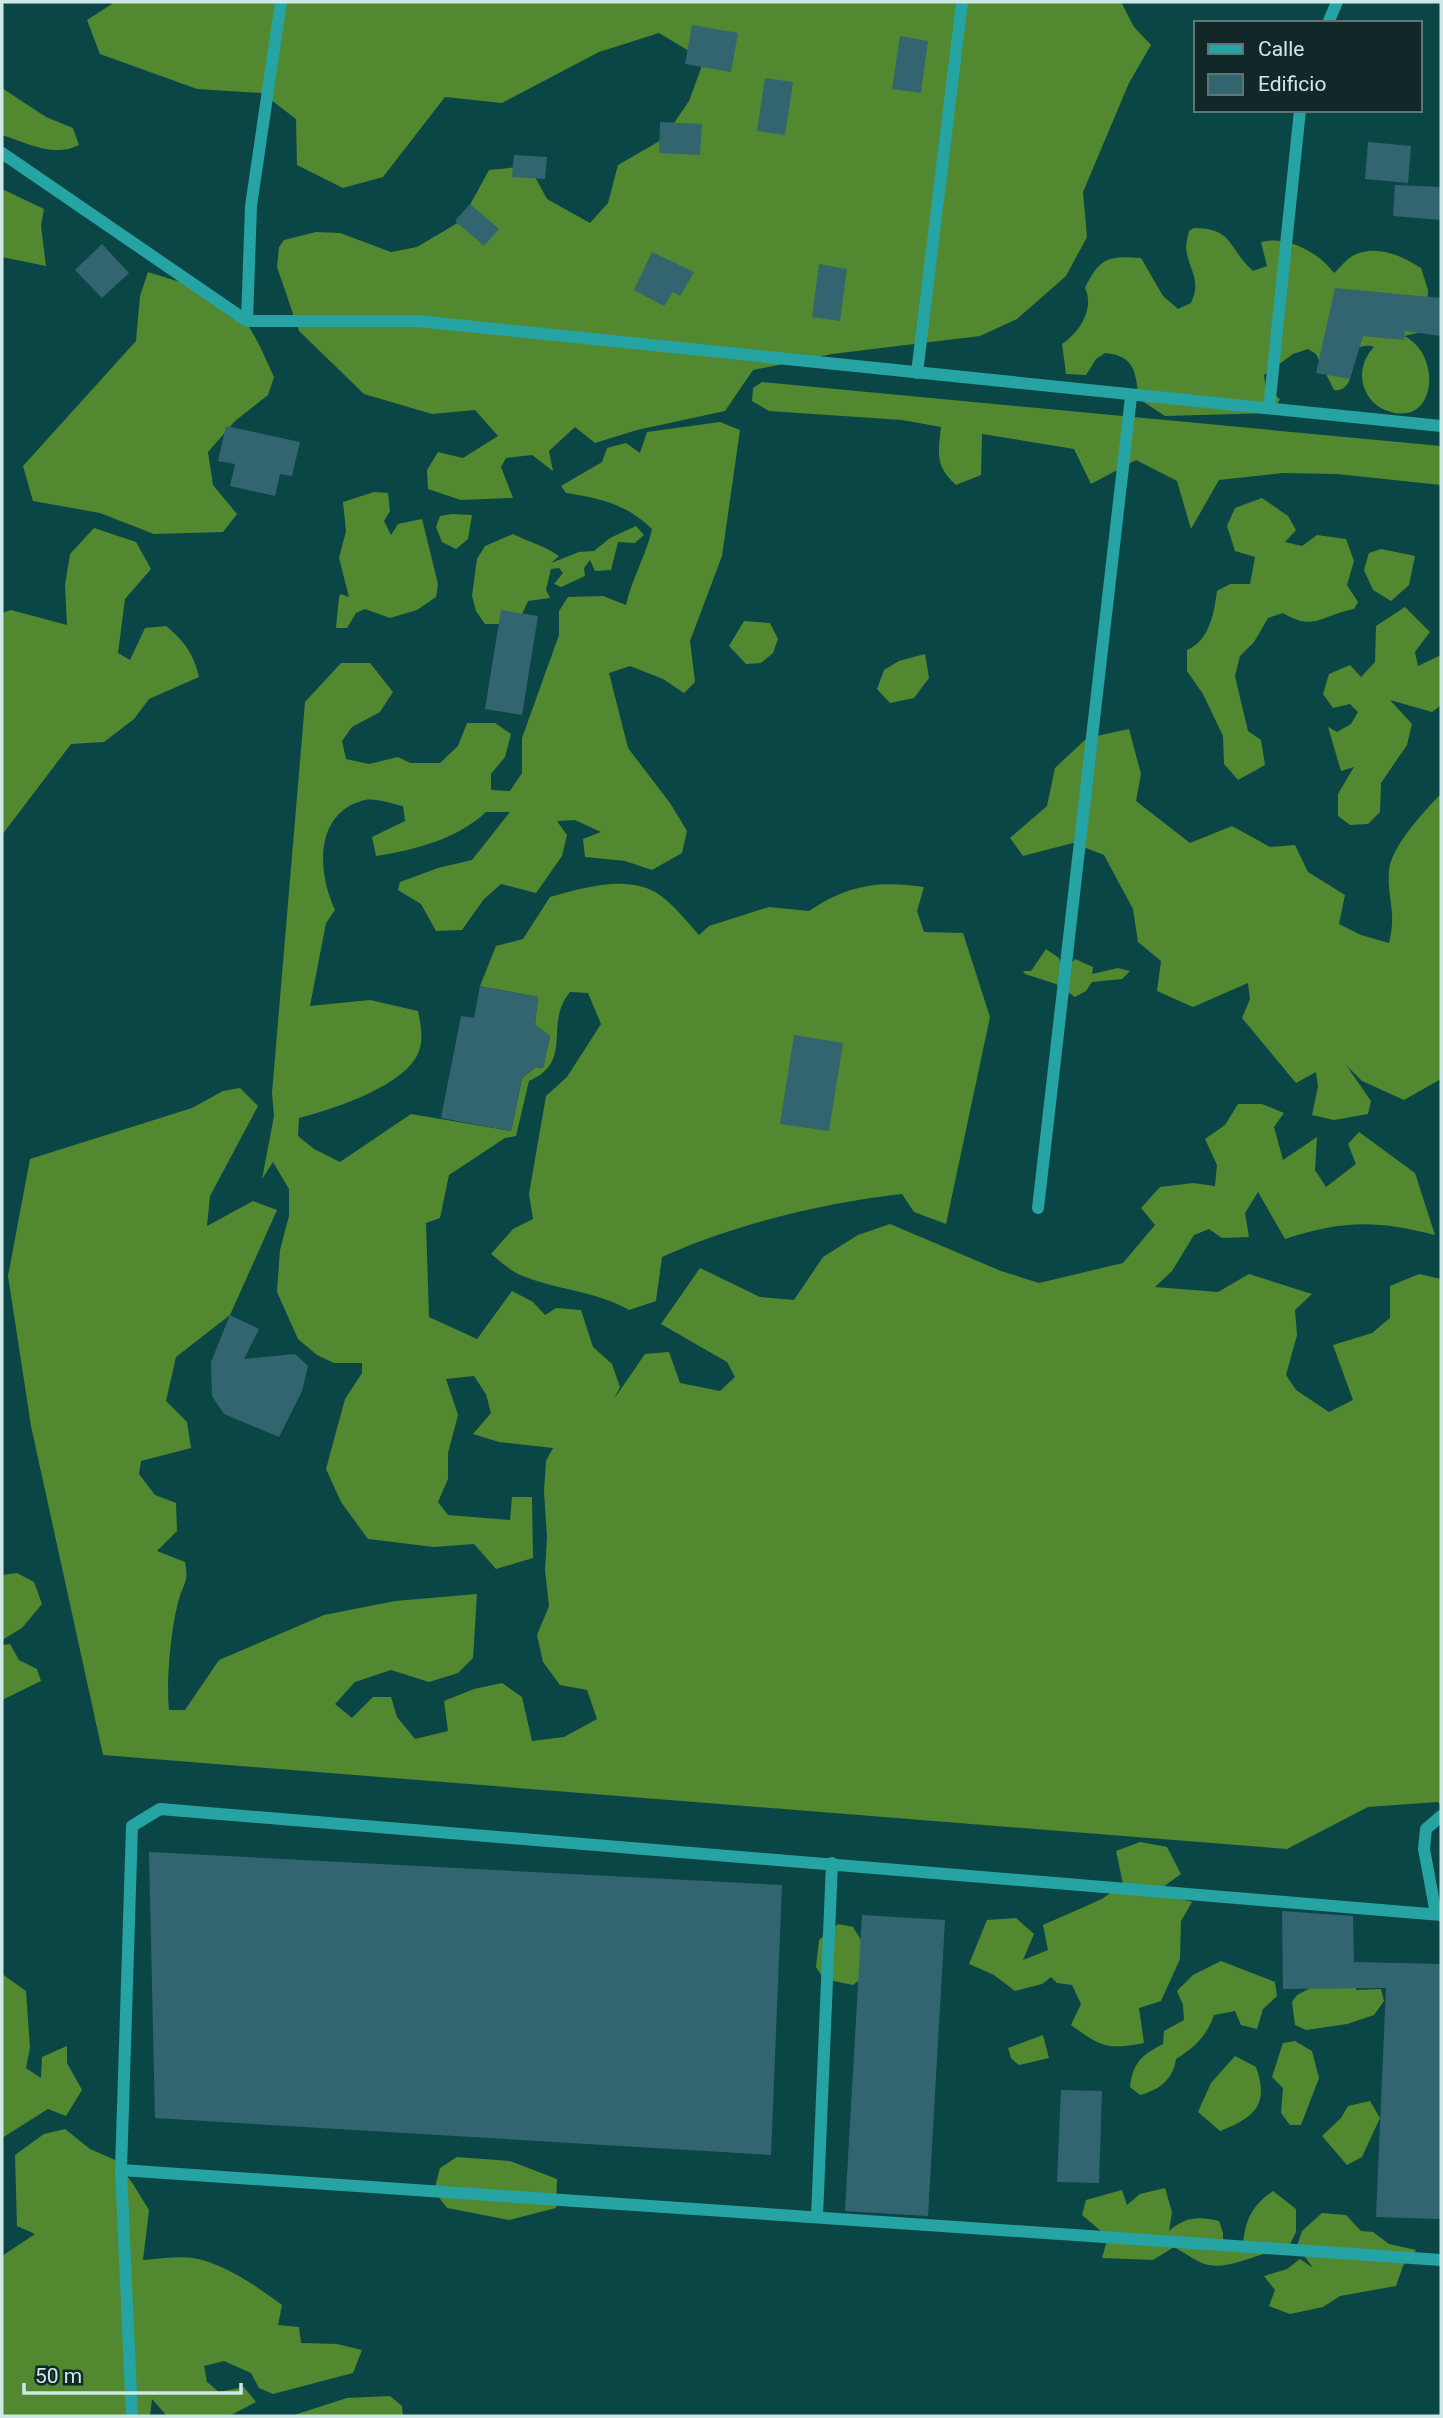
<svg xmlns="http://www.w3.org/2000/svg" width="1443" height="2418" viewBox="0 0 1443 2418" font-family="Roboto,sans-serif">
<rect width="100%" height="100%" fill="#0b4646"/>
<!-- forest -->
<path fill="#52882f" d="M 115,2 L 1121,2 L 1134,27 L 1151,45 L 1129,83 L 1083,192 L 1087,237 L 1066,276 L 1017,319 L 980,336 L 832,354 L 753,370 L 725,411 L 637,430 L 595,443 L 575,427 L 549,451 L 553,471 L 532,455 L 506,458 L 501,467 L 513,498 L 461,500 L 428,489 L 427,470 L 438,452 L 463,458 L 498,436 L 475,410 L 432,414 L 364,394 L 299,331 L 277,267 L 279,247 L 284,240 L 316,232 L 340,233 L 391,252 L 417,247 L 461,221 L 489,170 L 529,166 L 547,199 L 590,223 L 608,203 L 618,165 L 663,139 L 689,101 L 704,60 L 659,33 L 599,52 L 502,103 L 445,97 L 383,177 L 343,188 L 297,165 L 296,119 L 262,93 L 197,89 L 100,54 L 87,20 Z
M 2,88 L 46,117 L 73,128 L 79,145 C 54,158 27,143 2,135 Z
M 2,189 L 44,209 L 41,226 L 46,266 L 2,257 Z
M 1194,228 C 1234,228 1228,249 1253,271 L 1267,266 L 1261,242 C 1286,235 1320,253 1334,273 C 1340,268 1347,258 1354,255 C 1379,244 1401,256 1421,268 L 1428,290 L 1426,331 L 1404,336 C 1443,354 1437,431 1385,410 C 1375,406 1367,397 1364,387 C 1359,373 1364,357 1374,347 C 1364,343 1350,350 1342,359 L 1350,379 C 1347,386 1343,391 1334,390 L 1316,354 L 1308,349 L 1293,354 L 1264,375 L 1266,388 L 1280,399 L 1272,413 L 1165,416 L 1139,399 C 1135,374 1137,356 1105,353 L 1096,359 L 1086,375 L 1066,374 L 1062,344 C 1079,333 1095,309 1085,288 C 1100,257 1109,256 1141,258 L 1163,296 L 1178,309 L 1191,303 C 1202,280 1189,271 1186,248 C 1186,243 1188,236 1189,231 Z
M 148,272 C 172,280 215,290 233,307 C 252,325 263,353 274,377 L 268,395 L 235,421 L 208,452 L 213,485 L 237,514 L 223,532 L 154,534 L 100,513 L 33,501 L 23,466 L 136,341 L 140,296 Z
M 762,382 L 1441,446 L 1441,485 L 1337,474 L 1283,473 L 1219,480 L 1191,529 L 1177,481 L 1136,460 L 1091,484 L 1074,449 L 982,434 L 981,475 L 956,485 C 935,466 938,454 941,427 L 902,420 L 769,411 L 752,401 L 753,388 Z
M 720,422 L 740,430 L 722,556 L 690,641 L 695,682 L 684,693 L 663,679 L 630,666 L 609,673 L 628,748 L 670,803 L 687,831 L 682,853 L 652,870 L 625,861 L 585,857 L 583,839 L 601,832 L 575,820 L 557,821 L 567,835 L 562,856 L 536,893 L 501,884 L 484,899 L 462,930 L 436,931 L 421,904 L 398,890 L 400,882 L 438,868 L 472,860 L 510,812 L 486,812 C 457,839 415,850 376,856 L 372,837 L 405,821 L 403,806 C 392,804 376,798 365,800 C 314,812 317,872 335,910 L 326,923 L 310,1006 L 370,1000 L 418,1011 C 421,1027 425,1044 415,1059 C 397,1088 331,1110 299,1118 L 298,1136 L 314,1149 L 340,1162 L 411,1114 L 511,1131 L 522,1078 L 536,1067 L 543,1068 L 550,1036 L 535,1025 L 538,997 L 480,986 L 496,946 L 523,939 L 550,897 C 584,888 630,873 661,896 C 675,906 687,922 699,935 L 709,926 L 769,907 L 809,911 C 847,885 879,880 924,887 L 917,911 L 924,932 L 963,933 L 990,1017 L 946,1224 L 914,1212 L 902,1194 C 827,1202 731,1225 662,1257 L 656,1301 L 629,1310 C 594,1290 554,1290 518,1274 C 508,1269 499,1260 491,1254 L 513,1229 L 533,1219 L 529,1194 L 546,1096 L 567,1077 L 601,1024 L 588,993 L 570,992 C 543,1024 575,1061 529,1081 L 516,1136 L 505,1138 L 449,1175 L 440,1218 L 426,1223 L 429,1317 L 477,1339 L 512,1291 L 533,1302 L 545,1315 L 556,1308 L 581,1310 L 593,1347 L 612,1364 L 620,1387 L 614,1399 L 645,1354 L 669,1352 L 680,1383 L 720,1391 L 735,1377 L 727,1362 L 661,1324 L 700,1268 L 760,1297 L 794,1300 L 823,1257 L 858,1235 L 890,1224 L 1001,1271 L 1039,1283 L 1123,1263 L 1155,1225 L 1141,1208 L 1160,1187 L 1193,1183 L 1215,1186 L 1217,1165 L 1205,1139 L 1225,1125 L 1238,1104 L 1262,1104 L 1284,1113 L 1274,1127 L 1283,1160 L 1317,1137 L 1315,1170 L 1326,1187 L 1356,1164 L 1348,1144 L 1359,1132 L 1415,1173 L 1435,1235 C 1377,1220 1342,1220 1285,1239 L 1258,1192 L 1245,1213 L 1249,1237 L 1222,1238 L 1209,1229 L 1194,1235 L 1172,1271 L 1155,1287 L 1218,1292 L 1249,1274 L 1312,1294 L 1295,1310 L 1297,1335 L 1286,1375 L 1296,1390 L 1329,1412 L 1353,1400 L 1333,1345 L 1372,1333 L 1390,1318 L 1390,1286 L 1419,1274 L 1441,1279 L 1441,1806 L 1438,1802 L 1368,1807 L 1287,1849 L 103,1755 L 31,1426 L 8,1276 L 30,1159 L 192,1108 L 223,1091 L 240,1088 L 258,1106 L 210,1196 L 207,1226 L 253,1201 L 277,1210 L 230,1315 L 176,1357 L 166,1401 L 187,1422 L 191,1448 L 141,1461 L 139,1474 L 155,1495 L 176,1503 L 177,1531 L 157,1551 L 185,1562 C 189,1582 184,1582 179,1599 C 171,1626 166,1682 169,1710 L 185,1710 L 219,1660 L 324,1615 L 395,1601 L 477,1594 L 473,1658 L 458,1673 L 429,1682 L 391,1670 L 355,1682 L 335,1704 L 352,1718 L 373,1697 L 391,1697 L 397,1717 L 415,1739 L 448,1731 L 444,1701 L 474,1689 L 502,1683 L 522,1697 L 532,1741 L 564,1737 L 597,1719 L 587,1690 L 560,1685 L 543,1662 L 537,1635 L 549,1606 L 545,1570 L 547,1537 L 544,1491 L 546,1461 L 553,1448 L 499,1442 L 473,1434 L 491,1413 L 486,1394 L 474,1376 L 446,1379 L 458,1415 L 448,1453 L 448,1479 L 438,1502 L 448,1515 L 510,1520 L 512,1497 L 532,1497 L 533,1558 L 496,1569 L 474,1544 L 434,1547 L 368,1539 L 341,1502 L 326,1469 L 345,1399 L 362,1373 L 362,1363 L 334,1363 L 317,1355 L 298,1339 L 277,1292 L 280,1250 L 289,1216 L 289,1189 L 273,1162 L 262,1179 L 274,1116 L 272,1093 L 305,702 L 341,663 L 370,663 L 393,692 L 380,712 L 352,727 L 342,741 L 346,759 L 369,764 L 398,757 L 410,763 L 440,763 L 458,746 L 467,723 L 495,723 L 511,734 L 505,757 L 491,774 L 491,790 L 510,791 L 522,773 L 522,738 L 559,635 L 559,611 L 568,597 L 603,596 L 626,605 C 632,578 646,556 652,529 C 628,505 600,498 566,493 L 561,486 L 602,462 L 607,448 L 626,443 L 640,453 L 647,432 Z
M 374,492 L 388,493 L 390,511 L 384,521 L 391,535 L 398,524 L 422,519 L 438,584 L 436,597 L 417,610 L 390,618 L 365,609 L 356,613 L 347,628 L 336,628 L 339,597 L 341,594 L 349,597 L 339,558 L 346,531 L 343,502 Z
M 1262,498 L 1288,516 L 1296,530 L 1285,542 L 1302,546 L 1317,535 L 1346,539 L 1354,561 L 1347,585 L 1358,602 L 1354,609 C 1322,615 1314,632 1283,613 L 1268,618 L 1254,642 L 1240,656 L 1235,676 L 1248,731 L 1261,740 L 1265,765 L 1238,780 L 1224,764 L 1223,736 L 1203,694 L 1187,671 L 1187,650 C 1210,640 1214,613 1217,591 L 1230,584 L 1250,584 L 1255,557 L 1235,551 L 1227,526 L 1235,508 Z
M 452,514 L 472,515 L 468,539 L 456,549 L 442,542 L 436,527 L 440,516 Z
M 636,526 L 644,535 L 635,543 L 618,542 L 611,570 L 595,571 L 590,560 L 584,568 L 585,576 L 561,587 L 554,584 L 563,573 L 559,568 L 551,569 L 546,590 L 550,598 L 528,601 L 522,614 L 499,624 L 485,624 L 476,611 L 472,596 L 477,559 L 485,546 L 513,534 C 529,542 545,546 559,556 L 551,563 L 579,552 L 594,551 L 610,538 Z
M 94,528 L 136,542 L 151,569 L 125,599 L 118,653 L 130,660 L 145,628 L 166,626 C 184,641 194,654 199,677 L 149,699 L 134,719 L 104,742 L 71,744 L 2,835 L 2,613 L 11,610 L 67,625 L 65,585 L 70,554 Z
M 1381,549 L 1415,556 L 1409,585 L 1391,601 L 1373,590 L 1364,570 L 1369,553 Z
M 1405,607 L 1430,632 L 1415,652 L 1418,666 L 1441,655 L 1441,705 L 1432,712 L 1390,700 L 1412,724 L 1407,745 L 1381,783 L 1380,812 L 1368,824 L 1350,825 L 1338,816 L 1338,794 L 1354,767 L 1341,771 L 1328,727 L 1337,732 L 1351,724 L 1358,712 L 1350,704 L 1333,708 L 1323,694 L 1329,674 L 1350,665 L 1361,677 L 1375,662 L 1376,626 Z
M 744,621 L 770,623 L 778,639 L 773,653 L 761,663 L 746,664 L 729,646 Z
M 925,654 L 929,678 L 914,698 L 890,703 L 877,689 L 884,670 L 899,661 Z
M 1129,729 L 1141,774 L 1136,801 L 1190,843 L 1232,826 L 1270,847 L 1295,845 L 1308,872 L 1345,895 L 1339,924 L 1361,935 L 1389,943 C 1397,911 1387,900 1389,871 C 1390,848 1425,810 1441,794 L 1441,1079 L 1404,1100 L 1362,1081 L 1346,1065 L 1371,1101 L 1368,1114 L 1334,1120 L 1312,1115 L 1318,1086 L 1316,1072 L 1296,1083 L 1242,1018 L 1250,999 L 1248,983 L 1193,1007 L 1157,991 L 1161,961 L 1138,942 L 1133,909 L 1104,855 L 1073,843 L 1023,856 L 1010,838 L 1047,806 L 1055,768 L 1087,738 Z
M 1046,949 L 1059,958 L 1063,971 L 1075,959 L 1093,967 L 1092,974 L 1118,968 L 1130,971 L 1122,979 L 1092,982 L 1086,991 L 1075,997 L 1056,984 L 1025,974 L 1023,971 L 1031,971 Z
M 17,1573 L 34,1582 L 42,1604 L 22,1628 L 2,1640 L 2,1575 Z
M 10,1644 L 19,1660 L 37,1669 L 41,1681 L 2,1700 L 2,1645 Z
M 1140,1842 L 1167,1847 L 1181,1874 L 1156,1892 L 1192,1902 L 1181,1921 L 1180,1959 L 1161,2001 L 1139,2008 L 1144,2043 C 1107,2050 1101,2047 1071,2025 L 1081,2004 L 1072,1985 L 1057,1983 L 1051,1977 L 1042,1984 L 1015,1991 L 994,1975 L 969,1964 L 987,1920 L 1016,1918 L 1034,1934 L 1023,1960 L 1048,1950 L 1043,1925 L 1102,1899 L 1123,1884 L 1116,1851 Z
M 838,1924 L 853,1927 L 861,1940 L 863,1977 L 853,1985 L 824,1979 L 816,1967 L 819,1940 Z
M 1221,1961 L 1275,1982 L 1277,1996 L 1263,2009 L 1257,2029 L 1241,2025 L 1235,2011 L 1214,2015 C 1206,2037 1195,2047 1176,2059 C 1173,2080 1159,2090 1140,2095 L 1130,2087 C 1133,2062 1142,2055 1163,2044 L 1164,2031 L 1184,2020 L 1183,2005 L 1177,1991 L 1193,1975 Z
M 2,1974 L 26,1991 L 30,2048 L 26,2068 L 41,2078 L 42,2057 L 67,2046 L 67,2063 L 82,2090 L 66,2116 L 48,2109 L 2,2138 Z
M 1322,1982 L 1356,1982 L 1356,1990 L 1381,1989 L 1384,2001 L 1374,2015 L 1347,2024 L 1306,2030 L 1295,2025 L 1292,2002 L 1297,1995 Z
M 1043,2035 L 1049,2058 L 1019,2065 L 1011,2058 L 1008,2048 Z
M 1295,2041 L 1312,2051 L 1319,2078 L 1301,2125 L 1290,2125 L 1281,2113 L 1283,2088 L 1272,2077 L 1283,2043 Z
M 1235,2056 L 1256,2067 C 1270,2106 1253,2118 1220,2131 L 1198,2112 L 1211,2083 Z
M 1370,2101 L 1380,2118 L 1362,2157 L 1347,2165 L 1322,2136 L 1341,2118 L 1348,2106 Z
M 65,2129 L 90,2149 L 115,2160 L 133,2184 L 149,2210 L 143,2260 C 159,2259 178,2256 193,2258 C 226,2264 256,2286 282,2305 L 278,2325 L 299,2327 L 301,2343 L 337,2344 L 362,2350 L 353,2373 L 273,2394 L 259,2388 L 251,2373 L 224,2361 L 204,2366 L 207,2382 L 219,2392 L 244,2387 L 256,2402 L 229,2416 L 167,2416 L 152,2399 L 150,2416 L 2,2416 L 2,2256 L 35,2234 L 17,2226 L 15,2155 L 44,2134 Z
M 457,2157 L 510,2161 L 557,2179 L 556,2208 L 509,2220 L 447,2208 L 434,2191 L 440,2168 Z
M 1165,2188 L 1172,2212 L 1169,2231 C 1185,2217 1198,2216 1219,2221 L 1223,2233 L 1223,2249 L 1243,2249 C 1244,2222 1251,2206 1273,2191 L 1296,2209 L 1296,2232 L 1289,2246 C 1267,2250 1230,2270 1209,2265 C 1198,2263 1185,2253 1174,2247 L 1153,2260 L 1102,2258 L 1108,2237 L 1082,2215 L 1086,2200 L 1122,2190 L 1127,2205 L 1140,2194 Z
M 1322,2213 L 1346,2215 L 1361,2231 L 1373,2232 L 1389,2244 L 1416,2250 L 1403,2266 L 1396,2286 L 1340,2296 L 1323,2307 L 1290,2314 L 1269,2306 L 1275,2290 L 1264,2276 L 1287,2269 L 1300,2259 L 1313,2268 L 1297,2246 L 1302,2231 Z
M 390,2396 L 402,2406 L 403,2416 L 291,2416 L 347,2398 Z"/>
<!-- building -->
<path fill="#336571" d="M 692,25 L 738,33 L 731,72 L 685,64 Z
M 900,36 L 928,41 L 921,93 L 892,89 Z
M 765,78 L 793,82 L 785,135 L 757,131 Z
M 660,122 L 702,124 L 700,155 L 659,153 Z
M 1368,142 L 1411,146 L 1408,183 L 1365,179 Z
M 514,155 L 547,157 L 545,179 L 512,177 Z
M 1395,185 L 1441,187 L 1441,220 L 1393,216 Z
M 470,204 L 499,229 L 484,246 L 455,221 Z
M 102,244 L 129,273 L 102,298 L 75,270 Z
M 652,252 L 694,272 L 680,296 L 673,292 L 664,306 L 634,290 Z
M 819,264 L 847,269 L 840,321 L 812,317 Z
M 1335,288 L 1441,298 L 1441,336 L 1405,331 L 1404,340 L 1363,336 L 1350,379 L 1316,373 Z
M 226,426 L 300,442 L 292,476 L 280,474 L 275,496 L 230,486 L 235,464 L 218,461 Z
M 501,610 L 538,616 L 522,715 L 485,709 Z
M 480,986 L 538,997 L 535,1025 L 550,1036 L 543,1068 L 536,1067 L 522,1078 L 511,1131 L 441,1118 L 461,1016 L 474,1018 Z
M 794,1035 L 843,1043 L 829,1131 L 780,1124 Z
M 230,1315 L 259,1329 L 244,1359 L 295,1354 L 308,1366 L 302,1391 L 279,1437 L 224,1414 L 212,1396 L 211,1362 Z
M 149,1852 L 782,1885 L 771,2155 L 155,2118 Z
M 1282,1911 L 1353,1916 L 1354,1962 L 1441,1964 L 1441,2219 L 1376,2217 L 1386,1988 L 1283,1989 Z
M 862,1915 L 945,1920 L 928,2216 L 845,2211 Z
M 1061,2090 L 1102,2091 L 1099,2183 L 1057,2182 Z"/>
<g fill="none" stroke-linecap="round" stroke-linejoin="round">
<!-- minor -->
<path stroke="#26a3a3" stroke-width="12" d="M 1328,23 L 1337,2
M 2,153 L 247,321 L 417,321 L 1441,426
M 247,321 L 251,206 L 281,2
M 917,373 L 962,2
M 1269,408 L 1300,110
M 1038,1208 L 1131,397
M 1436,1914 L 1424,1849 L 1426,1829 L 1441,1816
M 121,2170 L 1441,2260
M 817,2216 L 832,1863
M 132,2416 L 121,2170 L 132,1826 L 160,1809 L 1441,1915"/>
</g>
<!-- border -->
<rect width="1443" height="2418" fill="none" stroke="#cde8e7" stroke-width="7"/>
<!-- legend -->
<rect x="1194" y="21" width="228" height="91" fill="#122828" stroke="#5d7574" stroke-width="2"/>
<rect x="1208" y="44" width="35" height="10" fill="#26a3a3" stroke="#5d7574" stroke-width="2"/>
<text x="1258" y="56" font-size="21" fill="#cde8e7">Calle</text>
<rect x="1208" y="74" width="35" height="21" fill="#336571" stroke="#5d7574" stroke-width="2"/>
<text x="1258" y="91" font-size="21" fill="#cde8e7">Edificio</text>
<!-- scale -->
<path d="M24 2383v10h217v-10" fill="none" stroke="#cde8e7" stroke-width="3.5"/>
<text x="35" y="2383" font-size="21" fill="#cde8e7" stroke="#122828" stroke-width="5" paint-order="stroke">50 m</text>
</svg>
